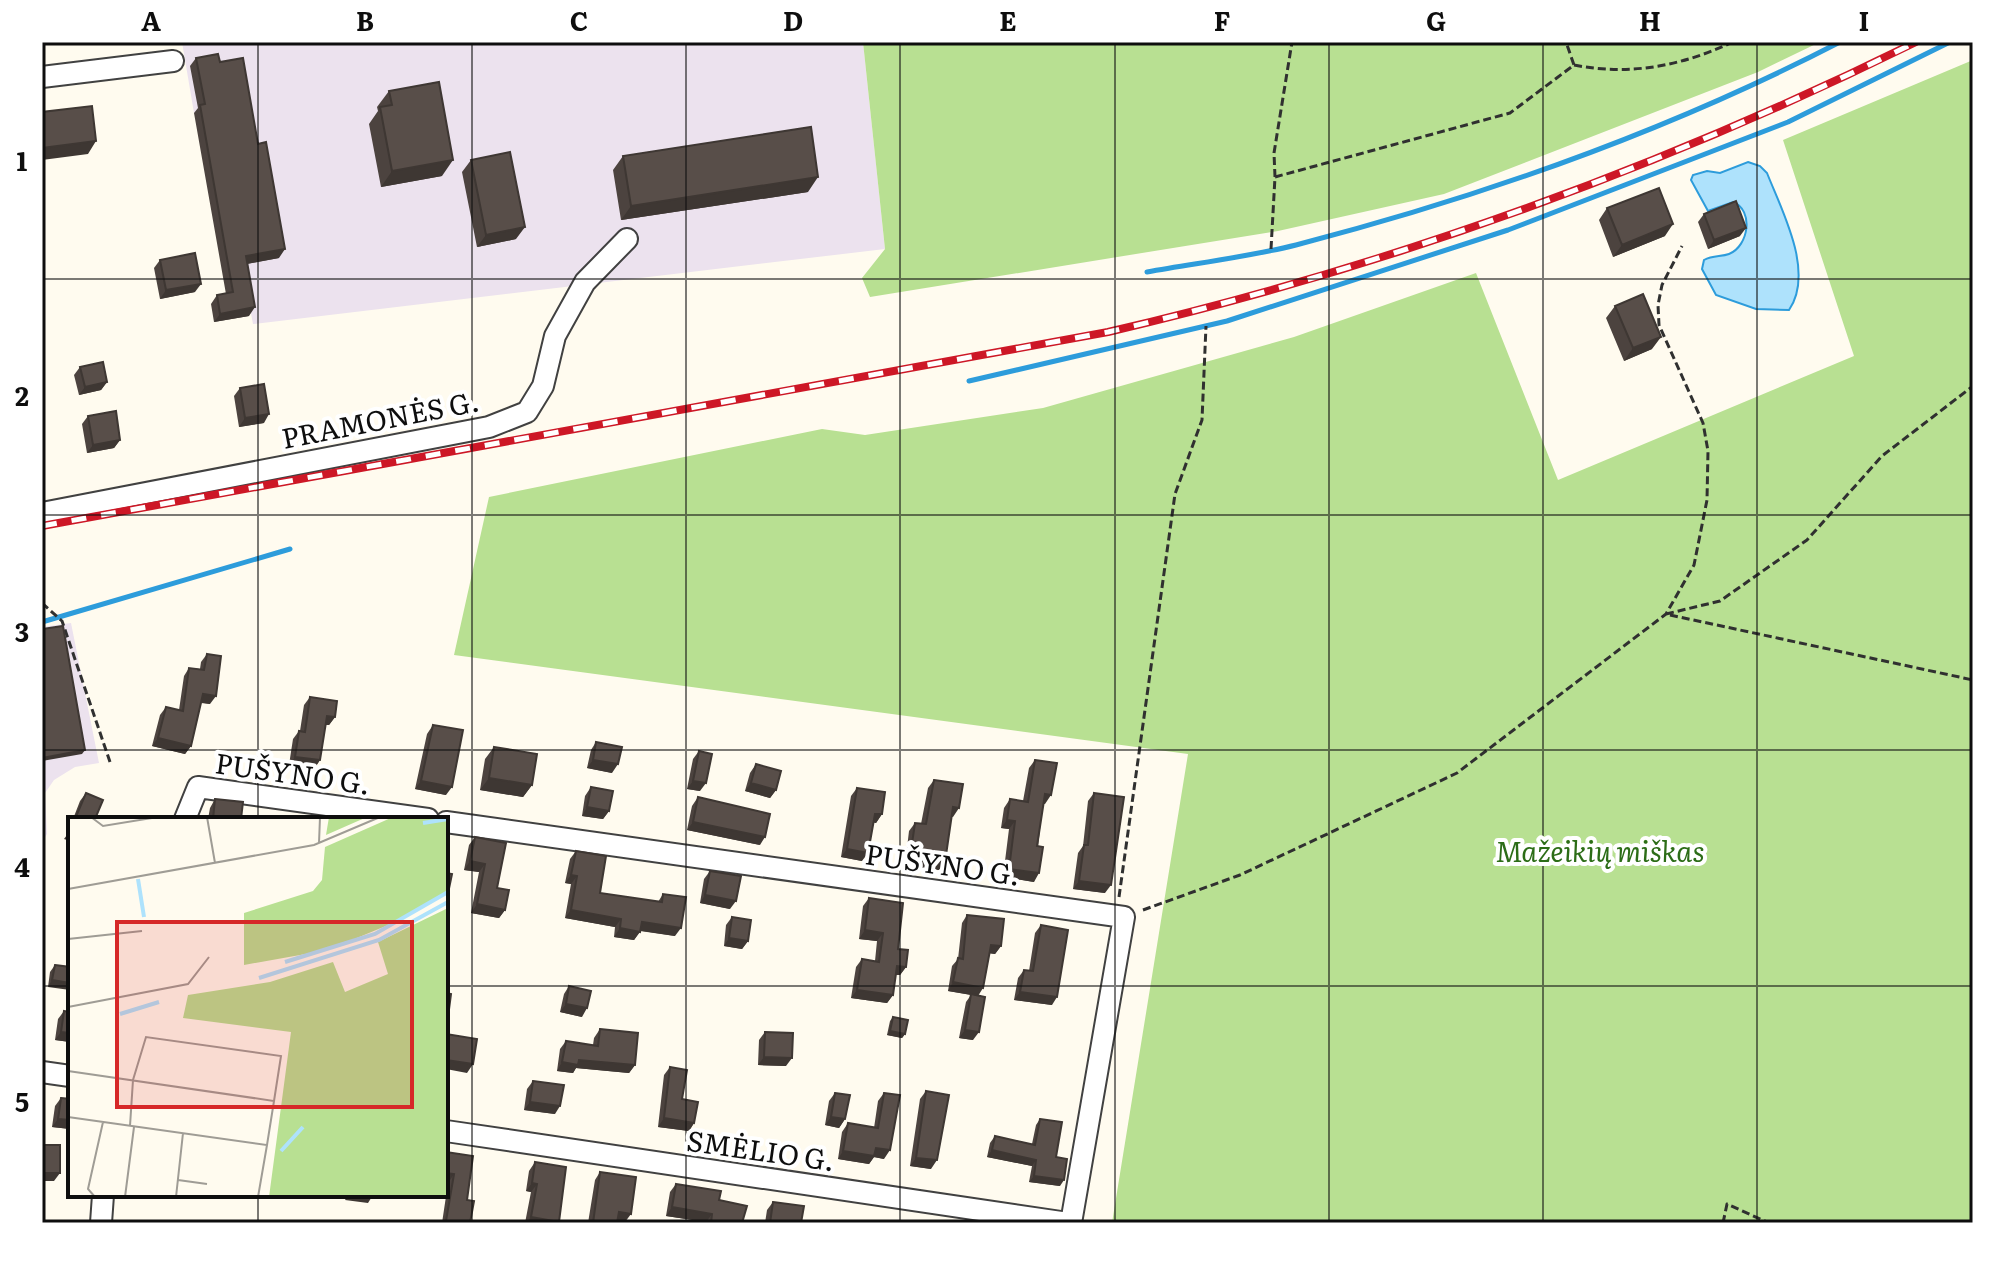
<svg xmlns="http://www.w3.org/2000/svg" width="2015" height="1265" viewBox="0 0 2015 1265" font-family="Literata,serif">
<rect width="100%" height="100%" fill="#fffbef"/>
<!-- industrial -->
<path fill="#ece2ee" d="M 182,42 L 863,42 L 885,249 L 253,324 L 212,110 L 194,113 Z
M 71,623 L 99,763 L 75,767 L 54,780 L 45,793 L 47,834 L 42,842 L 42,627 Z"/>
<!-- forest -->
<path fill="#b8e092" d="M 863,42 L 1820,42 L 1758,72 L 1444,194 L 1278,231 L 870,297 L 862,278 L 885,249 Z
M 1973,60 L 1973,1223 L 1112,1223 L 1188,754 L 454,655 L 489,497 L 822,429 L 865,435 L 1043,408 L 1294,337 L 1476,273 L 1558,480 L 1854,356 L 1783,140 Z"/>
<!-- water -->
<path fill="#aee2fc" stroke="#2d9cdb" stroke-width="2" d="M 1748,162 L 1760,166 L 1767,173 C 1782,211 1815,272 1789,310 L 1756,309 L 1716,295 L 1702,269 L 1704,260 C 1713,255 1721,257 1729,254 C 1749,246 1754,210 1733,202 L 1708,211 L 1691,180 L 1693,175 L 1707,171 L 1720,173 Z"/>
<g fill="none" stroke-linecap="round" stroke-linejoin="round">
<!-- stream -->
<path stroke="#2d9cdb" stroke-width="5" d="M 1147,272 C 1197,263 1248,257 1296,245 C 1485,196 1668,131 1840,42
M 969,381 L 1227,321 L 1508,230 L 1788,122 L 1950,42
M 42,622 L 290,549"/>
<!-- minor casing -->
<g stroke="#414141" stroke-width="24">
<path id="minor" d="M 42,77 L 173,61
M 42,513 L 489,427 L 527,412 L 543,386 L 555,336 L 585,282 L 627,239
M 185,819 L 198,787 L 428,819
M 446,822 L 1124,917 L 1071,1223
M 42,1072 L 70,1076
M 446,1131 L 1068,1223
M 101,1223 L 103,1195"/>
</g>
<!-- path -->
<path stroke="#303030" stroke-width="3" stroke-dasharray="8 4" stroke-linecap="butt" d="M 1574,65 C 1631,76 1681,66 1733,42
M 1275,177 L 1274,153 L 1292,42
M 1271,249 L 1275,177 L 1510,113 L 1574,65 L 1566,42
M 42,603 L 62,621 L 110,762
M 1666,614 L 1720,601 L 1807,540 L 1882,456 L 1973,386
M 1670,615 L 1973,680
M 1119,897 L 1175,494 L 1202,420 L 1206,326
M 1143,910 L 1240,875 L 1457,773 L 1666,614 L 1694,565 L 1707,500 L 1708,451 L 1703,423 L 1659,325 L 1658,305 L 1662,285 L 1682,246
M 1194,1223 L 1223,1223
M 1723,1223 L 1727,1204 L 1769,1223"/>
<!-- minor -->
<use href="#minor" stroke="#fff" stroke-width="20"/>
<!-- rail casing -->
<g stroke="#cd1726" stroke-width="8">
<path id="rail" d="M 42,526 L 1108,332 C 1387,267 1659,169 1916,42"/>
</g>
<!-- rail -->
<use href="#rail" stroke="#fff" stroke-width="5" stroke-dasharray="15" stroke-linecap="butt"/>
</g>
<!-- wall -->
<path fill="#4c433f" d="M 196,58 L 220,62 L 279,258 L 247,264 L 249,316 L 214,322 L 211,304 L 217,295 L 226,294 L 194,113 L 198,108 L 190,66 Z
M 389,91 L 442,176 L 381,187 L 369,124 L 378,111 L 377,107 Z
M 623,156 L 808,192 L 621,220 L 613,170 Z
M 471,160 L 516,239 L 477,247 L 462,172 Z
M 1607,208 L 1665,236 L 1613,257 L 1599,220 Z
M 1704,214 L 1740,236 L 1708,249 L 1698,222 Z
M 160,260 L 195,292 L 160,299 L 154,268 Z
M 1615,306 L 1652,349 L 1624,361 L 1606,318 Z
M 80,367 L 107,382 L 101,390 L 79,395 L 74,375 Z
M 240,388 L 264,423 L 239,427 L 234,396 Z
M 88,416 L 120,440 L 114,448 L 87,453 L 82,424 Z
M 207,654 L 210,704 L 201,703 L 191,746 L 185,754 L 152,746 L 160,715 L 166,707 L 179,710 L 184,676 L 189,668 L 200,669 L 201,662 Z
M 310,697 L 335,717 L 329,725 L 325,725 L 320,760 L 314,769 L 289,765 L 293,739 L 299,731 L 300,731 L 304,705 Z
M 433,725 L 446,795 L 415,789 L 427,734 Z
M 596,742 L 612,773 L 587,768 L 591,750 Z
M 494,747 L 532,785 L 523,797 L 480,790 L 485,759 Z
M 699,751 L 700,791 L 687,789 L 693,759 Z
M 1035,760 L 1045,804 L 1043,803 L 1034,882 L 1003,877 L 1009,829 L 1001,828 L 1004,808 L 1010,799 L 1023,801 L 1029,768 Z
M 756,764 L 776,790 L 770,798 L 745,791 L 750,773 Z
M 934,780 L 953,817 L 952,816 L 939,870 L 905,865 L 909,831 L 915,823 L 921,824 L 928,788 Z
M 591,787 L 609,811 L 603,819 L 582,816 L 585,796 Z
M 857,788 L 882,814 L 876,823 L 874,822 L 862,861 L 841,857 L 851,796 Z
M 86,793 L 95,819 L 73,819 L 80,801 Z
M 1094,793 L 1105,893 L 1073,889 L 1078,853 L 1083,846 L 1088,801 Z
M 698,797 L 760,845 L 687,830 L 692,806 Z
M 215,799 L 241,819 L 208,819 L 210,808 Z
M 475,837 L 497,888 L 505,910 L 499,918 L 471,913 L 479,872 L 464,870 L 469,845 Z
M 576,851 L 600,893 L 658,902 L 663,894 L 675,936 L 640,931 L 634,940 L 614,937 L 615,927 L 565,918 L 571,884 L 565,883 L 570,859 Z
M 710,871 L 730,909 L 700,903 L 704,879 Z
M 869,898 L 898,949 L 906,967 L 900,975 L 896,975 L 893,995 L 887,1003 L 851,998 L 856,967 L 862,959 L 875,961 L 877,941 L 859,939 L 863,906 Z
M 967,915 L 1001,946 L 995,954 L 990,953 L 978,995 L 973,1040 L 959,1038 L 966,1002 L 971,995 L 948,991 L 952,966 L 958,959 L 962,923 Z
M 732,917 L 748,941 L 742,949 L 724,946 L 726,925 Z
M 1041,925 L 1052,1005 L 1014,1000 L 1018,978 L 1024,970 L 1029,971 L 1035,933 Z
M 55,965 L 70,967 L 48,987 L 50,972 Z
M 569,986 L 582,1017 L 560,1012 L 564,994 Z
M 64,1011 L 70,1012 L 70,1042 L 55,1040 L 58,1019 Z
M 893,1017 L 905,1034 L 902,1038 L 887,1035 L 890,1021 Z
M 600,1029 L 635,1065 L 629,1073 L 576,1068 L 573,1073 L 557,1071 L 560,1049 L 566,1041 L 593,1045 L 594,1038 Z
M 765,1032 L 786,1066 L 758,1065 L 759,1040 Z
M 670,1067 L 682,1099 L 694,1123 L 689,1131 L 658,1127 L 664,1075 Z
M 533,1081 L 555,1114 L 524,1110 L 527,1089 Z
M 926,1091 L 931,1169 L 910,1166 L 920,1099 Z
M 835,1093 L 845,1119 L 839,1128 L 825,1125 L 829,1101 Z
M 884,1093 L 884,1159 L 874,1157 L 869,1164 L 838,1159 L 842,1132 L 848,1123 L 874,1128 L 878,1101 Z
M 61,1098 L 70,1129 L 52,1127 L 55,1106 Z
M 1040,1119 L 1056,1157 L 1060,1186 L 1029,1182 L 1032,1166 L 987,1157 L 990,1143 L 995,1136 L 1032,1144 L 1036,1125 Z
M 446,1152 L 467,1200 L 470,1223 L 442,1223 L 448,1183 L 446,1182 Z
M 535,1162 L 559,1222 L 558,1223 L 525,1223 L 531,1192 L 526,1191 L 529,1171 Z
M 600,1172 L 625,1222 L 617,1221 L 617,1223 L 588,1223 L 595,1180 Z
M 676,1184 L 719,1200 L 742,1223 L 706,1223 L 706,1222 L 666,1216 L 670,1192 Z
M 773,1202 L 801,1223 L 765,1223 L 767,1210 Z"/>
<!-- shaded-wall -->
<path fill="#3e3733" d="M 96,141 L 88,154 L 42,160 L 42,148 Z
M 453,160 L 442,176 L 381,187 L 392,171 Z
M 818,177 L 808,192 L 621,220 L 631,206 Z
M 1673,224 L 1665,236 L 1613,257 L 1622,245 Z
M 525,227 L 516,239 L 477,247 L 486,235 Z
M 1746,228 L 1740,236 L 1708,249 L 1714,240 Z
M 285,249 L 279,258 L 240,265 L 246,256 Z
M 201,284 L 195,292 L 160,299 L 166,290 Z
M 255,307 L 249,316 L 214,322 L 220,314 Z
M 1661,337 L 1652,349 L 1624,361 L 1633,348 Z
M 107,382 L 101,390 L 79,395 L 85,387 Z
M 269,414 L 264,423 L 239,427 L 245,418 Z
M 120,440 L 114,448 L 87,453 L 93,445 Z
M 203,694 L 216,696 L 210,704 L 198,702 Z
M 327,716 L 335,717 L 329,725 L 321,724 Z
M 158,738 L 191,746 L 185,754 L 152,746 Z
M 85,750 L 82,754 L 42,761 L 42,758 Z
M 295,757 L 320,760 L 314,769 L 289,765 Z
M 593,760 L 618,764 L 612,773 L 587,768 Z
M 489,778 L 532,785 L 523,797 L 480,790 Z
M 421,781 L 452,787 L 446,795 L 415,789 Z
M 693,781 L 706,783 L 700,791 L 687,789 Z
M 751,783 L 776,790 L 770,798 L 745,791 Z
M 1045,794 L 1051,795 L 1045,804 L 1039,803 Z
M 587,807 L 609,811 L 603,819 L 582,816 Z
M 953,807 L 959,808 L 953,817 L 947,816 Z
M 875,814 L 882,814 L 876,823 L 869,822 Z
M 1007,820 L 1015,821 L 1009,829 L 1001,828 Z
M 693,822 L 765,837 L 760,845 L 687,830 Z
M 70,831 L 70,841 L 64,839 Z
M 847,849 L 868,853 L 862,861 L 841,857 Z
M 910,857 L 945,862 L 939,870 L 905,865 Z
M 470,861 L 485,864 L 479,872 L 464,870 Z
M 1009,869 L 1039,873 L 1034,882 L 1003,877 Z
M 571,875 L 577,876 L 571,884 L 565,883 Z
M 1079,881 L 1111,885 L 1105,893 L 1073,889 Z
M 705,895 L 736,901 L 730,909 L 700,903 Z
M 477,904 L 505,910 L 499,918 L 471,913 Z
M 571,910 L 621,919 L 615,927 L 565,918 Z
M 642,922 L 681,928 L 675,936 L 636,930 Z
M 620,928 L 640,932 L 634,940 L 614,937 Z
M 865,930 L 883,933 L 877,941 L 859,939 Z
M 729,938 L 748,941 L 742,949 L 724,946 Z
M 991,945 L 1001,946 L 995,954 L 986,953 Z
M 897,966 L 906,967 L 900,975 L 891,974 Z
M 52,980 L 70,983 L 70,990 L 48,987 Z
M 953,982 L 983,988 L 978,996 L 948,991 Z
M 857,990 L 893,995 L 887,1003 L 851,998 Z
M 1020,992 L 1057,997 L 1052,1005 L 1014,1000 Z
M 566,1004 L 587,1008 L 582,1017 L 560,1012 Z
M 965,1030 L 979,1032 L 973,1040 L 959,1038 Z
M 890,1031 L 905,1034 L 902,1038 L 887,1035 Z
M 61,1032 L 70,1033 L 70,1042 L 55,1040 Z
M 764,1057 L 792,1058 L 786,1066 L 758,1065 Z
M 446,1060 L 473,1064 L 467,1073 L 446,1069 Z
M 579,1060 L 635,1065 L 629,1073 L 576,1068 L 573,1073 L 557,1071 L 562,1062 Z
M 530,1102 L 560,1106 L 555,1114 L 524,1110 Z
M 831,1117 L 845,1119 L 839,1128 L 825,1125 Z
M 664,1118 L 694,1123 L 689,1131 L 658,1127 Z
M 58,1119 L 70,1120 L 70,1129 L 52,1127 Z
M 876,1148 L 890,1150 L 884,1159 L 874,1157 L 869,1164 L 838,1159 L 843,1151 Z
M 992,1150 L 1036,1160 L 1032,1166 L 987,1157 Z
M 916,1158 L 937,1160 L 931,1169 L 910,1166 Z
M 42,1173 L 60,1173 L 54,1181 L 42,1181 Z
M 446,1173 L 454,1174 L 448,1183 L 446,1182 Z
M 1034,1176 L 1064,1180 L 1060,1186 L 1029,1182 Z
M 532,1183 L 537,1184 L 531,1192 L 526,1191 Z
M 267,1195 L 291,1195 L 288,1199 L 266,1196 Z
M 348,1195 L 373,1195 L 368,1203 L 345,1200 Z
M 672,1207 L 712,1214 L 706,1222 L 666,1216 Z
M 619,1212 L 631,1214 L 625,1222 L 613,1221 Z
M 531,1217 L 559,1222 L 558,1223 L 526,1223 Z"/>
<!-- building -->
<path fill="#584e49" stroke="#3e3733" stroke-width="2" d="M 218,54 L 220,62 L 243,58 L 258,144 L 266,142 L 285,249 L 246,256 L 255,307 L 220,314 L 217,295 L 233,292 L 200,105 L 205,104 L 196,58 Z
M 439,82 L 453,160 L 392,171 L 380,107 L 392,105 L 389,91 Z
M 92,106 L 96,141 L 42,148 L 42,112 Z
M 811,127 L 818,177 L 631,206 L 623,156 Z
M 510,152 L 525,227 L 486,235 L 471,160 Z
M 1659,188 L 1673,224 L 1622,245 L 1607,208 Z
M 1736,201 L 1746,228 L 1714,240 L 1704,214 Z
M 195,253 L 201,284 L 166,290 L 160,260 Z
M 1643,294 L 1661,337 L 1633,348 L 1615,306 Z
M 103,362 L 107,382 L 85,387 L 80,367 Z
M 264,384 L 269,414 L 245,418 L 240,388 Z
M 116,411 L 120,440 L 93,445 L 88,416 Z
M 63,626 L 85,750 L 42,758 L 42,629 Z
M 207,654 L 221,656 L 216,696 L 203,694 L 191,746 L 158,738 L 166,707 L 183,711 L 189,668 L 204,670 Z
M 310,697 L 337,701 L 335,717 L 327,716 L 320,760 L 295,757 L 299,731 L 305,732 Z
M 433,725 L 463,730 L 452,787 L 421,781 Z
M 596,742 L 622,747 L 618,764 L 593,760 Z
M 494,747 L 537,754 L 532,785 L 489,778 Z
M 699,751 L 712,754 L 706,783 L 693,781 Z
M 1035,760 L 1057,763 L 1051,795 L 1045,794 L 1037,846 L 1043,847 L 1039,873 L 1009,869 L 1015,821 L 1007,820 L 1010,799 L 1028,802 Z
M 756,764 L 781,771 L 776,790 L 751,783 Z
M 934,780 L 963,784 L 959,808 L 953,807 L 945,862 L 910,857 L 915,823 L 926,824 Z
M 591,787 L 613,791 L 609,811 L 587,807 Z
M 857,788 L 885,792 L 882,814 L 875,814 L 868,853 L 847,849 Z
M 86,793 L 103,800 L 95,819 L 75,819 Z
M 1094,793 L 1124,797 L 1111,885 L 1079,881 L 1084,845 L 1088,845 Z
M 698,797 L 770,814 L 765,837 L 693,822 Z
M 215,799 L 243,802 L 241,819 L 213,819 Z
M 475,837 L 506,843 L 497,888 L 509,890 L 505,910 L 477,904 L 485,864 L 470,861 Z
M 576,851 L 606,856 L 600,893 L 662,902 L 663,894 L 686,897 L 681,928 L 642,922 L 640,932 L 620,928 L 621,919 L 571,910 L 577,876 L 571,875 Z
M 710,871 L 741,876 L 736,901 L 705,895 Z
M 446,873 L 452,874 L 446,903 Z
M 869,898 L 903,903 L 898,949 L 908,950 L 906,967 L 897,966 L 893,995 L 857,990 L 862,959 L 879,962 L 883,933 L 865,930 Z
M 967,915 L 1004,919 L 1001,946 L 991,945 L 983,988 L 953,982 L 958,958 L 963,959 Z
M 732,917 L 751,920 L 748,941 L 729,938 Z
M 1041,925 L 1068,930 L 1057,997 L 1020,992 L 1024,970 L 1033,971 Z
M 55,965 L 70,967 L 70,983 L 52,980 Z
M 569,986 L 591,991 L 587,1008 L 566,1004 Z
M 446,993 L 451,994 L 448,1017 L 446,1017 Z
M 971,994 L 985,997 L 979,1032 L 965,1030 Z
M 64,1011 L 70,1012 L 70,1033 L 61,1032 Z
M 893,1017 L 908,1020 L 905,1034 L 890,1031 Z
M 600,1029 L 638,1033 L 635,1065 L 579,1060 L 578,1065 L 562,1062 L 566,1041 L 598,1046 Z
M 765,1032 L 793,1033 L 792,1058 L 764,1057 Z
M 446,1034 L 477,1039 L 473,1064 L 446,1060 Z
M 670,1067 L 687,1070 L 682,1099 L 698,1102 L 694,1123 L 664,1118 Z
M 533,1081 L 564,1085 L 560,1106 L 530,1102 Z
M 926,1091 L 949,1095 L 937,1160 L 916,1158 Z
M 835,1093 L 850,1095 L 845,1119 L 831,1117 Z
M 884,1093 L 900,1095 L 890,1150 L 876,1148 L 874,1156 L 843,1151 L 848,1123 L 878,1128 Z
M 61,1098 L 70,1099 L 70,1120 L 58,1119 Z
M 1040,1119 L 1062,1122 L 1056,1157 L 1067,1159 L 1064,1180 L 1034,1176 L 1036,1160 L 992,1150 L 995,1136 L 1035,1145 Z
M 42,1145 L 60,1145 L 60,1173 L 42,1173 Z
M 446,1152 L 473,1156 L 467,1200 L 474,1201 L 470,1223 L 446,1221 L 454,1174 L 446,1173 Z
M 535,1162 L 566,1167 L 559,1222 L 531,1217 L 537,1184 L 532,1183 Z
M 600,1172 L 636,1177 L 631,1214 L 619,1212 L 617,1223 L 593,1223 Z
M 676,1184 L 721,1191 L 719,1200 L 747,1206 L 742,1223 L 711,1223 L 712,1214 L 672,1207 Z
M 773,1202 L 804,1206 L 801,1223 L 770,1223 Z"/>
<!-- grid -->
<path fill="none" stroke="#0e0e0e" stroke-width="2" stroke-opacity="0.55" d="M 258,42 L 258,819M 472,42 L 472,1223M 686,42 L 686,1223M 900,42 L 900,1223M 1115,42 L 1115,1223M 1329,42 L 1329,1223M 1543,42 L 1543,1223M 1757,42 L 1757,1223M 42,279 L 1973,279M 42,515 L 1973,515M 42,750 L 1973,750M 42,986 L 70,986M 446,986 L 1973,986M 258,1195 L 258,1223"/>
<g text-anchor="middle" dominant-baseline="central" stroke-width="8" stroke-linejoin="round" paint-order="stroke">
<!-- street labels -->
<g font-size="28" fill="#0e0e0e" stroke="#fff">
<text transform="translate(380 418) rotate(-11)">PRAMONĖS G.</text>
<text transform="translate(293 772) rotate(8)">PUŠYNO G.</text>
<text transform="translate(943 863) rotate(8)">PUŠYNO G.</text>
<text transform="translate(761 1149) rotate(8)">SMĖLIO G.</text>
</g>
<!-- park labels -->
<g font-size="28" font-style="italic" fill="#2c6d17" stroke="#fff">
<text x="1600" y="850">Mažeikių miškas</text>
</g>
</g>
<!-- overview -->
<g transform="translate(68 817)">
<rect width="380" height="380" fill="#fffbef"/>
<path d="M 261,0 L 299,0 L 258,18 ZM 325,0 L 380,0 L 380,74 L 325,106 L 260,133 L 176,148 L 176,96 L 245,74 L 254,63 L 257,30 ZM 380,91 L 380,380 L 201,380 L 223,215 L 115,201 L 120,178 L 202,165 L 265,145 L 277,175 L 320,157 L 310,125 Z" fill="#b8e092"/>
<path fill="none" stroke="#aee2fc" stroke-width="4" d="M 355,6 L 380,2M 70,62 L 76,100M 217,145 L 307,117 L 380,75M 191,161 L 311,123 L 380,85M 52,197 L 91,185M 213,334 L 235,310"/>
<path fill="none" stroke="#9f9c95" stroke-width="2" d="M 23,0 L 35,9 L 90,0M 139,0 L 147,46M 251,26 L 252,0M 0,72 L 246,28 L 312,0M 0,122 L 74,114M 0,190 L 120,167 L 141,140M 0,254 L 206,284 L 199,328M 0,300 L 199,328 L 190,380M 62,309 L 65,263 L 78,220 L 213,239 L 206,284M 110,363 L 139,367M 27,380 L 20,372 L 35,305M 57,380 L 66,310M 108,380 L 115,316"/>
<path fill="#d62828" fill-opacity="0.15" stroke="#d62828" stroke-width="4" d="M 49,105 L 344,105 L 344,290 L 49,290 Z"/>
<rect width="380" height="380" fill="none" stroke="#0e0e0e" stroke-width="4"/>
</g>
<!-- border -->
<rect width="2015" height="1265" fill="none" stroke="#ffffff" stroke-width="88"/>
<rect x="44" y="44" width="1927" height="1177" fill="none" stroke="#0e0e0e" stroke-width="3"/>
<g font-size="26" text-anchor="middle" font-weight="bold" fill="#0e0e0e">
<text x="151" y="31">A</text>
<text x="365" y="31">B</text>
<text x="579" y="31">C</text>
<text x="793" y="31">D</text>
<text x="1008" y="31">E</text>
<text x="1222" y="31">F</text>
<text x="1436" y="31">G</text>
<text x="1650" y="31">H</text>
<text x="1864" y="31">I</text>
<text x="22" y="171">1</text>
<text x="22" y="406">2</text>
<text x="22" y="642">3</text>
<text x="22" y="877">4</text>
<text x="22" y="1112">5</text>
</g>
</svg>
